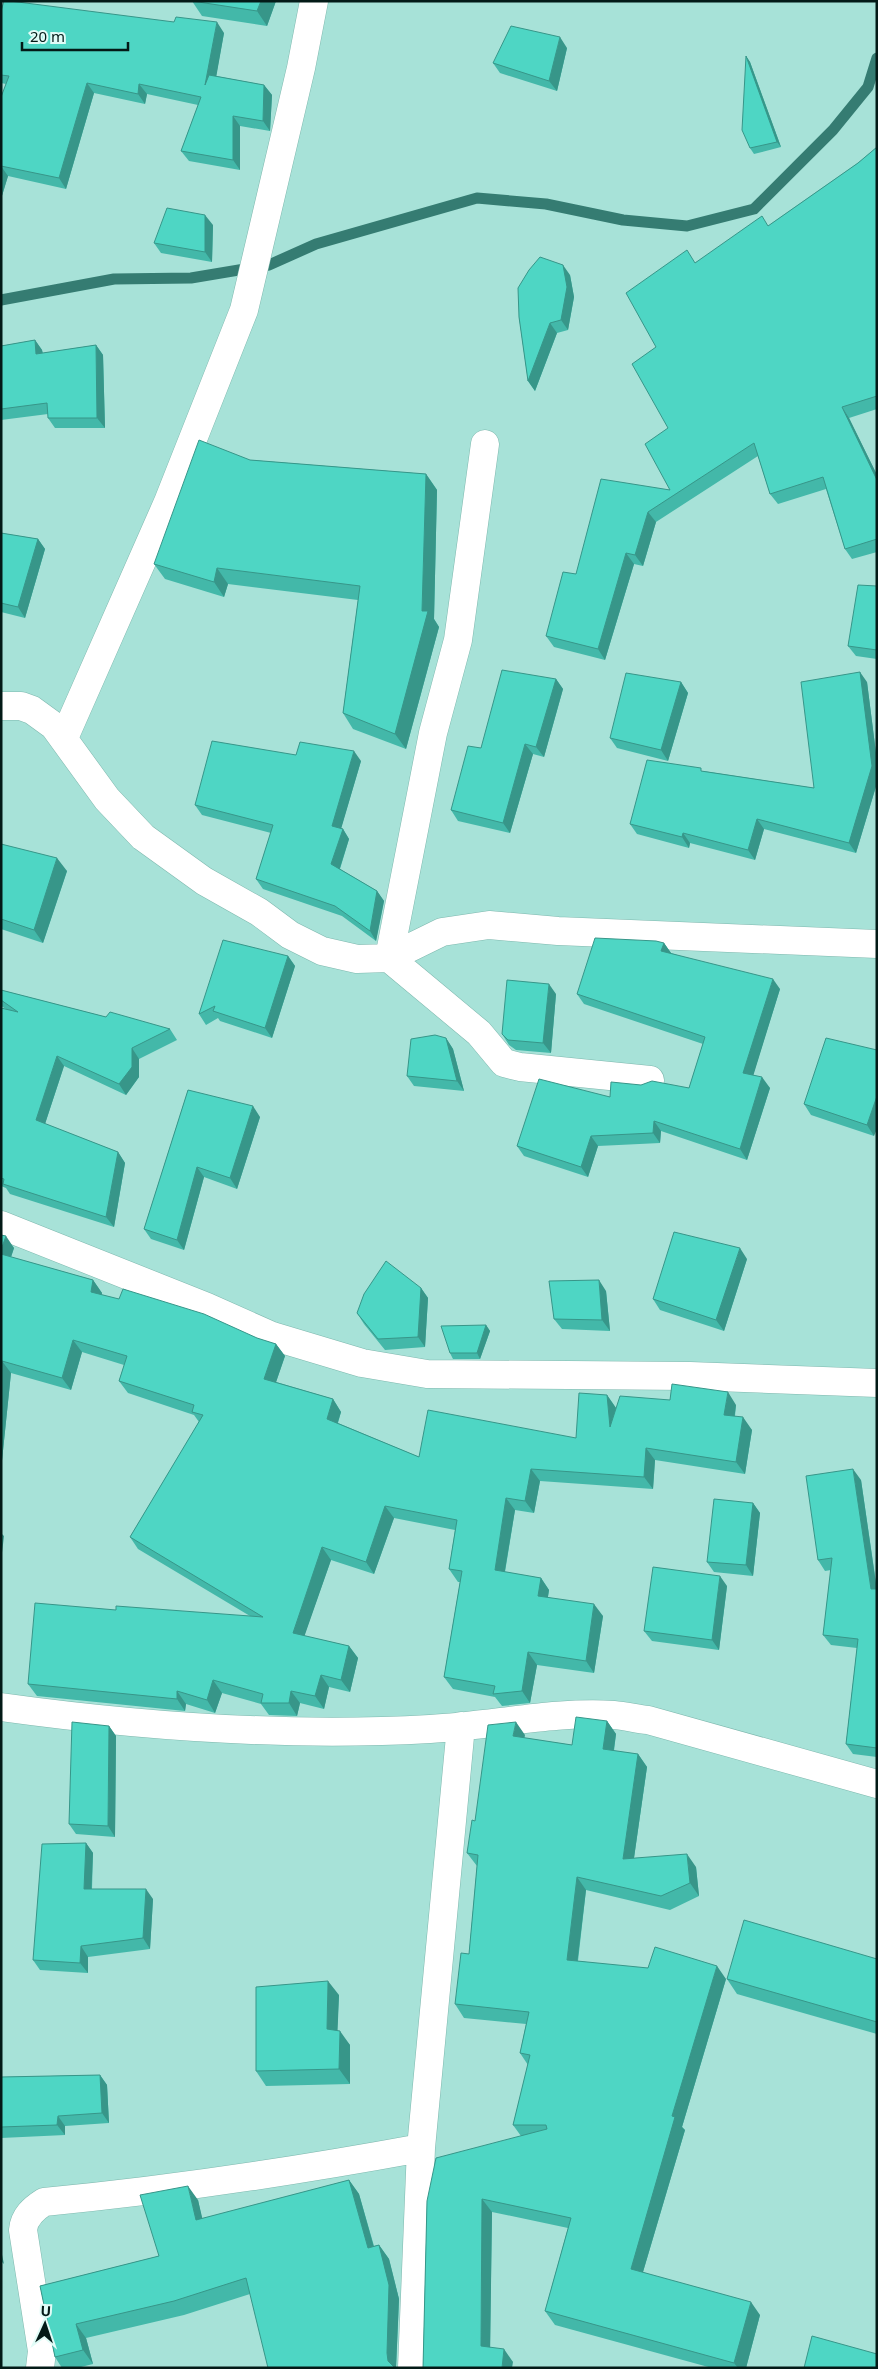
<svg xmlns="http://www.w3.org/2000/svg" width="878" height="2369" viewBox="0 0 878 2369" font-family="'Noto Sans',sans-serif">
<rect width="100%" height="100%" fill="#a7e2d8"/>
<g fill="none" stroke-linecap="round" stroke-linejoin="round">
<!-- stream -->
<path stroke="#357c72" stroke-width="11" d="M 1,300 L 114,279 L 191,278 L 269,265 L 316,244 L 477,198 L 546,204 L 623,220 L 687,226 L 754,209 L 833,130 L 868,87 L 877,58"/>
<!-- minor casing -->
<g stroke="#7eb8ae" stroke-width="29">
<path id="minor" d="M 485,444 L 458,640 L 433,733 L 389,958 L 479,1033 L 504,1063 L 520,1067 L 650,1080
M 1,706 L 21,706 L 32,710 L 54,726 L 107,799 L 143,837 L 204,881 L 259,912 L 290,935 L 322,951 L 357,959 L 389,958 L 442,932 L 489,925 L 558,931 L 877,944
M 64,738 L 168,502 L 244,310 L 301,68 L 314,1
M 1,1225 L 207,1307 L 272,1336 L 362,1363 L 427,1374 L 690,1376 L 877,1383
M 1,1707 C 145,1727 285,1737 430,1729 C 491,1726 553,1711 614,1715 C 626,1716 637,1719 648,1720 L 877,1784
M 40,2368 L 42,2351 L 23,2230 C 24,2217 33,2209 44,2202 C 170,2190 296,2171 421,2148
M 412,2368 L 421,2148 L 461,1726"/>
</g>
<!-- minor -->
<use href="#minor" stroke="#fff" stroke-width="28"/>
</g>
<!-- wall -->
<path fill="#43b8a9" d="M 192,1 L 276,1 L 267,26 L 202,16 Z
M 1,11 L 224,33 L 216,76 L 264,85 L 272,95 L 270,131 L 240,126 L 240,170 L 189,161 L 181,151 L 198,105 L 147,94 L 145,104 L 94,93 L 66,189 L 8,176 L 1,199 L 1,97 L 6,84 L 1,83 Z
M 567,48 L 557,91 L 500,73 L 493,63 Z
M 746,56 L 750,62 L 781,147 L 754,154 L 750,148 Z
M 877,147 L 877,409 L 849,418 L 877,475 L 877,552 L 852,559 L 845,549 L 826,489 L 778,504 L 770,494 L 758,456 L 656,522 L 643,566 L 634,564 L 605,660 L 554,647 L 546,636 L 576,574 L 670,490 L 668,428 L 656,347 L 696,262 L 768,226 L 858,163 Z
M 213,225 L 212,262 L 161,253 L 154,243 Z
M 570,275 L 574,297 L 568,330 L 557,333 L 535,391 L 528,381 L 519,317 Z
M 35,340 L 42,350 L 43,353 L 96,345 L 103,355 L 105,428 L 55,428 L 48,418 L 48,414 L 1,420 L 1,346 Z
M 250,460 L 426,474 L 437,490 L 434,619 L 439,627 L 406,749 L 353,729 L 343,713 L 358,600 L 228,584 L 224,597 L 165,579 L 154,564 Z
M 1,533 L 38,539 L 45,549 L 25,618 L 1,612 Z
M 877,586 L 877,659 L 856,656 L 848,646 Z
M 556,679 L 563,689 L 544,757 L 533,754 L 510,833 L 458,821 L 451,810 L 481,748 Z
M 681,682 L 688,693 L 668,761 L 617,748 L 610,738 Z
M 867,682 L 877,761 L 877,783 L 856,853 L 764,829 L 755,860 L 690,843 L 689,848 L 637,834 L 630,824 L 703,771 L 814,788 Z
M 296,755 L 361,761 L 341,828 L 343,829 L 349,839 L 340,869 L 377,891 L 384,901 L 376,941 L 342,916 L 263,889 L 256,879 L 271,833 L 202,815 L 195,805 Z
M 1,844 L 67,871 L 43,943 L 1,929 Z
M 664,943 L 671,953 L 780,989 L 753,1075 L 770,1088 L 747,1160 L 661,1131 L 660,1143 L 598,1146 L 588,1177 L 524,1156 L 517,1146 L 641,1085 L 689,1088 L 703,1044 L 584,1004 L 577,994 Z
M 288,956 L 295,966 L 272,1038 L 220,1021 L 218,1018 L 206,1025 L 199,1014 Z
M 1,990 L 106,1017 L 170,1029 L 177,1040 L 139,1059 L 139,1077 L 126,1095 L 64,1066 L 45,1124 L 118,1152 L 125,1163 L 114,1227 L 10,1194 L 6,1188 L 1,1186 L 1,1008 L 6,1009 L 1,1006 Z
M 556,994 L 551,1053 L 516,1050 L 509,1045 L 502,1034 Z
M 446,1038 L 453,1049 L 464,1091 L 414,1086 L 407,1076 Z
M 877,1050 L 874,1136 L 811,1115 L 804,1104 Z
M 188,1090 L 260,1117 L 237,1189 L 204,1177 L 184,1250 L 151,1239 L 144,1229 Z
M 1,1235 L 14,1248 L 11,1257 L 93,1280 L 102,1293 L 101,1295 L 276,1344 L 285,1356 L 276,1382 L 333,1399 L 341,1412 L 338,1423 L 419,1457 L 576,1438 L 607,1395 L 616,1408 L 736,1405 L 735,1416 L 752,1430 L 745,1474 L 655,1460 L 653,1489 L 540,1481 L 534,1513 L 515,1510 L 505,1572 L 541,1578 L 549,1590 L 548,1597 L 603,1616 L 594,1673 L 537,1665 L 530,1703 L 502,1706 L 495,1697 L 453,1689 L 444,1677 L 460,1582 L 458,1582 L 449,1569 L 455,1530 L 394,1518 L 374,1574 L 331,1560 L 304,1636 L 349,1646 L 358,1658 L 350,1692 L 329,1687 L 324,1709 L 300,1703 L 297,1716 L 269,1715 L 261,1704 L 222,1693 L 215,1713 L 186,1704 L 185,1711 L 37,1696 L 28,1684 L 116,1610 L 250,1616 L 138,1549 L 130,1537 L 199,1422 L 194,1415 L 128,1393 L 119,1381 L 124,1365 L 82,1352 L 71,1390 L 11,1373 L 1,1470 Z
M 747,1259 L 724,1331 L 660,1310 L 653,1299 Z
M 421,1288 L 428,1298 L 425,1347 L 385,1350 L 364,1324 L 357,1313 Z
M 606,1291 L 610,1331 L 562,1329 L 554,1319 Z
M 486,1325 L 490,1331 L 480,1359 L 453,1359 L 450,1353 Z
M 861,1480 L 877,1589 L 877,1757 L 853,1754 L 846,1744 L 857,1648 L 831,1645 L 823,1635 L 831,1570 L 825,1571 L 818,1560 Z
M 753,1503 L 760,1513 L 753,1576 L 714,1572 L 707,1562 Z
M 727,1586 L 719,1650 L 652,1641 L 644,1631 Z
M 607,1721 L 616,1734 L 614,1751 L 638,1754 L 647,1767 L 634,1858 L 696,1867 L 699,1896 L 670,1910 L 586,1890 L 578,1961 L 726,1979 L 682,2127 L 685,2130 L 643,2272 L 760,2315 L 746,2368 L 712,2368 L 555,2325 L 545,2311 L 568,2228 L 492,2212 L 490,2347 L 513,2362 L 423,2368 L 427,2201 L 521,2136 L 513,2125 L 528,2065 L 520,2053 L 526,2024 L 464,2018 L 455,2004 L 469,1954 L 477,1866 L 467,1853 L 475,1821 L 525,1735 L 524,1738 L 572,1745 Z
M 109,1726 L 116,1736 L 115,1837 L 76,1834 L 69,1824 Z
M 86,1843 L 93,1853 L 92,1889 L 153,1899 L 150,1949 L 88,1957 L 88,1973 L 40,1970 L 33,1960 Z
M 877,1959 L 877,2034 L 737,1994 L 727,1979 Z
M 339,1995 L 337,2031 L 350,2045 L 350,2084 L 266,2086 L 256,2071 Z
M 100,2075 L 107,2085 L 109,2123 L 65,2126 L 65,2135 L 1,2138 L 1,2077 Z
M 349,2180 L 359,2194 L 374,2246 L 379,2245 L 389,2259 L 399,2299 L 396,2368 L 250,2294 L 184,2315 L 86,2338 L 93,2364 L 77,2368 L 62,2368 L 55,2357 L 40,2286 L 159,2256 L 198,2200 L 202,2219 Z"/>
<!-- shaded-wall -->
<path fill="#379689" d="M 261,1 L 276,1 L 267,26 L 257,11 Z
M 217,22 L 224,33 L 213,95 L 205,85 Z
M 560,37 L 567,48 L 557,91 L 549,81 Z
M 746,56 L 750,62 L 781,147 L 777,142 Z
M 87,83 L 94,93 L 66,189 L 59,178 Z
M 139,84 L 147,94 L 145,104 L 138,94 Z
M 264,85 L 272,95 L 270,131 L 263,121 Z
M 233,116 L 240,126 L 240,170 L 233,160 Z
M 1,166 L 8,176 L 1,199 Z
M 205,215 L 213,225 L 212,262 L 205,252 Z
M 563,265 L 570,275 L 574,297 L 568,330 L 561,320 Z
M 550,323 L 557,333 L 535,391 L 528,381 Z
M 35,340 L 42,350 L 44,364 L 36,354 Z
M 96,345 L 103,355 L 105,428 L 97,418 Z
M 842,407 L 849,418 L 877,475 L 877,480 Z
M 426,474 L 437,490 L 434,619 L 439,627 L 406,749 L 395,734 L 422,611 Z
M 648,512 L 656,522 L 643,566 L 635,555 Z
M 38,539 L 45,549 L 25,618 L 18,607 Z
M 626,553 L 634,564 L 605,660 L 598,649 Z
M 217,568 L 228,584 L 224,597 L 214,582 Z
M 860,672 L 867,682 L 877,761 L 877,783 L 856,853 L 849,843 Z
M 556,679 L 563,689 L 544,757 L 536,747 Z
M 681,682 L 688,693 L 668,761 L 661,750 Z
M 525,744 L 533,754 L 510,833 L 503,823 Z
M 354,751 L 361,761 L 339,836 L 332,826 Z
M 757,819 L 764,829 L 755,860 L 748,850 Z
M 343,829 L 349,839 L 338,874 L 331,864 Z
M 683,833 L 690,843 L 689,848 L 682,837 Z
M 57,858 L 67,871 L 43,943 L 34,930 Z
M 377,891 L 384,901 L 376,941 L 370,931 Z
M 664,943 L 671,953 L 668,961 L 661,951 Z
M 288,956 L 295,966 L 272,1038 L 265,1028 Z
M 773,979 L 780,989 L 751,1083 L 743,1073 Z
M 549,984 L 556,994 L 551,1053 L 543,1043 Z
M 446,1038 L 453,1049 L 464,1091 L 457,1081 Z
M 132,1048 L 139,1059 L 139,1077 L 126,1095 L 119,1084 Z
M 57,1056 L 64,1066 L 43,1130 L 36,1120 Z
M 762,1077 L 770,1088 L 747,1160 L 740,1149 Z
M 877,1096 L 877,1129 L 874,1136 L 867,1125 Z
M 253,1106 L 260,1117 L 237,1189 L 230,1178 Z
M 654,1121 L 661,1131 L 660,1143 L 653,1133 Z
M 591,1136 L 598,1146 L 588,1177 L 581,1167 Z
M 118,1152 L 125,1163 L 114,1227 L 106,1217 Z
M 197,1167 L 204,1177 L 184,1250 L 177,1240 Z
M 6,1236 L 14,1248 L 8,1266 L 1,1256 L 1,1250 Z
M 740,1248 L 747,1259 L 724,1331 L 716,1320 Z
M 93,1280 L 102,1293 L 100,1304 L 91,1292 Z
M 599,1280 L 606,1291 L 610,1331 L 602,1320 Z
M 421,1288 L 428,1298 L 425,1347 L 418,1337 Z
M 486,1325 L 490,1331 L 480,1359 L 477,1353 Z
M 73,1340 L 82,1352 L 71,1390 L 62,1378 Z
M 276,1344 L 285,1356 L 273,1391 L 264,1379 Z
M 2,1361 L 11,1373 L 1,1470 L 1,1373 Z
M 728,1392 L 736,1405 L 733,1427 L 724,1415 Z
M 607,1395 L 616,1408 L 610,1427 Z
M 333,1399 L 341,1412 L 335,1431 L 327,1419 Z
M 743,1417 L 752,1430 L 745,1474 L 736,1462 Z
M 646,1448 L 655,1460 L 653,1489 L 644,1477 Z
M 531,1469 L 540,1481 L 534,1513 L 525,1501 Z
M 853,1469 L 861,1480 L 877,1591 L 871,1589 Z
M 506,1498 L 515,1510 L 503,1582 L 495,1570 Z
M 753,1503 L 760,1513 L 753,1576 L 746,1565 Z
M 385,1506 L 394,1518 L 374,1574 L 366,1562 Z
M 1,1533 L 4,1536 L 1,1561 Z
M 322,1547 L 331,1560 L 301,1646 L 293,1633 Z
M 720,1576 L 727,1586 L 719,1650 L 712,1640 Z
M 541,1578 L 549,1590 L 546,1608 L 538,1596 Z
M 594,1604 L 603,1616 L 594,1673 L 586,1661 Z
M 349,1646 L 358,1658 L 350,1692 L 341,1680 Z
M 528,1652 L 537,1665 L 530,1703 L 522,1691 Z
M 321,1675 L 329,1687 L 324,1709 L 315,1696 Z
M 213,1680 L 222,1693 L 215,1713 L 207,1700 Z
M 177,1691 L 186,1704 L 185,1711 L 177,1699 Z
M 291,1691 L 300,1703 L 297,1716 L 289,1703 Z
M 607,1721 L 616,1734 L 612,1762 L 603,1749 Z
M 516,1722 L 525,1735 L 522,1749 L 513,1736 Z
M 109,1726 L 116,1736 L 115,1837 L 108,1826 Z
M 638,1754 L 647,1767 L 632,1872 L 623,1859 Z
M 86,1843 L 93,1853 L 91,1899 L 84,1889 Z
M 687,1854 L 696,1867 L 699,1896 L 690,1883 Z
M 577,1877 L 586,1890 L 576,1973 L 567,1960 Z
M 146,1889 L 153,1899 L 150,1949 L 143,1938 Z
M 81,1946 L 88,1957 L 88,1973 L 80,1963 Z
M 717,1966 L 726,1979 L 682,2127 L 685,2130 L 640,2282 L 631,2269 L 672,2116 Z
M 328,1981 L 339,1995 L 337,2044 L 327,2029 Z
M 340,2031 L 350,2045 L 350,2084 L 339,2069 Z
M 100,2075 L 107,2085 L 109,2123 L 102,2113 Z
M 58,2116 L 65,2126 L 65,2135 L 57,2125 Z
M 349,2180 L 359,2194 L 378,2262 L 368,2248 Z
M 188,2186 L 198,2200 L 206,2234 L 196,2220 Z
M 482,2199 L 492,2212 L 490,2359 L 481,2346 Z
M 379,2245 L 389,2259 L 399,2299 L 396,2368 L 393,2368 L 388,2361 L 387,2353 Z
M 1,2250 L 4,2264 L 1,2261 Z
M 751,2302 L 760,2315 L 746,2368 L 738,2368 L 734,2363 Z
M 76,2324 L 86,2338 L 93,2364 L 83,2350 Z
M 504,2349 L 513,2362 L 512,2368 L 502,2368 Z"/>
<!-- building -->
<path fill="#4ed6c4" stroke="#379689" d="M 4,1 L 10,1 L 174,22 L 176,17 L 217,22 L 205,85 L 209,75 L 264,85 L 263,121 L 233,116 L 233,160 L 181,151 L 201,97 L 139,84 L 138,94 L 87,83 L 59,178 L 1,166 L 1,97 L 9,76 L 1,75 L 1,11 Z
M 192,1 L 261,1 L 257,11 Z
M 511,26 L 560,37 L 549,81 L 493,63 Z
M 746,56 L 777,142 L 750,148 L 742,130 Z
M 877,147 L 877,396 L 842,407 L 877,480 L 877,539 L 845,549 L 823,477 L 770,494 L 754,443 L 648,512 L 635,555 L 626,553 L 598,649 L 546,636 L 563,572 L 576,574 L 601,479 L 670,490 L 645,444 L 668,428 L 632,364 L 656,347 L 626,293 L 687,250 L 695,263 L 762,216 L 768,226 L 858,163 Z
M 167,208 L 205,215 L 205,252 L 154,243 Z
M 540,257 L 563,265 L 567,287 L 561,320 L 550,323 L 528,381 L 519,317 L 518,288 L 529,270 Z
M 35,340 L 36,354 L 96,345 L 97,418 L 48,418 L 47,403 L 1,409 L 1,346 Z
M 199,440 L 250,460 L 426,474 L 422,611 L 428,611 L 395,734 L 343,713 L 360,586 L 217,568 L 214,582 L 154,564 Z
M 1,533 L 38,539 L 18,607 L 1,603 Z
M 858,585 L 877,586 L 877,650 L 848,646 Z
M 502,670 L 556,679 L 536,747 L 525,744 L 503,823 L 451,810 L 468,746 L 481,748 Z
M 860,672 L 872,766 L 849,843 L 757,819 L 748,850 L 683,833 L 682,837 L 630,824 L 647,760 L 701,768 L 701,771 L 814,788 L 801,682 Z
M 626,673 L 681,682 L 661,750 L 610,738 Z
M 212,741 L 296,755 L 300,742 L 354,751 L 332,826 L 343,829 L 331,864 L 377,891 L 370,931 L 335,906 L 256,879 L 273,825 L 195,805 Z
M 1,844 L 57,858 L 34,930 L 1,919 Z
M 595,938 L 656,941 L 664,943 L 661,951 L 773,979 L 743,1073 L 762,1077 L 740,1149 L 654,1121 L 653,1133 L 591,1136 L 581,1167 L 517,1146 L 539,1079 L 610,1097 L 611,1082 L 641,1085 L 652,1081 L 689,1088 L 705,1037 L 577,994 Z
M 223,940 L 288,956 L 265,1028 L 213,1011 L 215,1006 L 199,1014 Z
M 507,980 L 549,984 L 543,1043 L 508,1040 L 502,1034 Z
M 1,990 L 106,1017 L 110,1012 L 170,1029 L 132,1048 L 132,1067 L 119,1084 L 57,1056 L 36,1120 L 118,1152 L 106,1217 L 3,1184 L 4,1179 L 1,1178 L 1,1008 L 18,1012 L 1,1000 Z
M 435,1035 L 446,1038 L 457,1081 L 407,1076 L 411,1039 Z
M 826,1038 L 877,1050 L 877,1096 L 867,1125 L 804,1104 Z
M 188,1090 L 253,1106 L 230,1178 L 197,1167 L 177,1240 L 144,1229 Z
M 674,1232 L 740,1248 L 716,1320 L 653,1299 Z
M 1,1235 L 6,1236 L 1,1250 Z
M 1,1254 L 93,1280 L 91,1292 L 119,1299 L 123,1289 L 204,1314 L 257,1338 L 276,1344 L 264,1379 L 333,1399 L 327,1419 L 419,1457 L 428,1410 L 576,1438 L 579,1393 L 607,1395 L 610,1427 L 620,1396 L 670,1400 L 672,1384 L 728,1392 L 724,1415 L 743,1417 L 736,1462 L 646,1448 L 644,1477 L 531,1469 L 525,1501 L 506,1498 L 495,1570 L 541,1578 L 538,1596 L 594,1604 L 586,1661 L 528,1652 L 522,1691 L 493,1694 L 495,1686 L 444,1677 L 462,1571 L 449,1569 L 457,1520 L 385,1506 L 366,1562 L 322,1547 L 293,1633 L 349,1646 L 341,1680 L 321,1675 L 315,1696 L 291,1691 L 289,1703 L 261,1703 L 263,1694 L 213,1680 L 207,1700 L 177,1691 L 177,1699 L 28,1684 L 35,1603 L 116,1610 L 116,1606 L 263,1617 L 130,1537 L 203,1415 L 192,1412 L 194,1405 L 119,1381 L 127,1356 L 73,1340 L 62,1378 L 2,1361 L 1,1373 Z
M 386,1261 L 421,1288 L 418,1337 L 378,1339 L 357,1313 L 364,1294 Z
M 599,1280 L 602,1320 L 554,1319 L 549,1281 Z
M 486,1325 L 477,1353 L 450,1353 L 441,1326 Z
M 853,1469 L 871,1589 L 877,1589 L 877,1748 L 846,1744 L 858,1639 L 823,1635 L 832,1558 L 818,1560 L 806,1476 Z
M 714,1499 L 753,1503 L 746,1565 L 707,1562 Z
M 653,1567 L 720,1576 L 712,1640 L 644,1631 Z
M 576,1717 L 607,1721 L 603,1749 L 638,1754 L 623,1859 L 687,1854 L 690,1883 L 661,1896 L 577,1877 L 567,1960 L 648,1968 L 655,1947 L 717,1966 L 672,2116 L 675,2117 L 631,2269 L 751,2302 L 734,2363 L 545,2311 L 571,2218 L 482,2199 L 481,2346 L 504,2349 L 502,2368 L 423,2368 L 427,2201 L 436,2158 L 547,2129 L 546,2125 L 513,2125 L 530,2055 L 520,2053 L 529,2012 L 455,2004 L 461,1953 L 469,1954 L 478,1855 L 467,1853 L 472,1820 L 475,1821 L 488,1725 L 516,1722 L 513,1736 L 572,1745 Z
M 72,1722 L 109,1726 L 108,1826 L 69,1824 Z
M 86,1843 L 84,1889 L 146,1889 L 143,1938 L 81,1946 L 80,1963 L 33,1960 L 42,1844 Z
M 744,1920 L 877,1959 L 877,2022 L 727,1979 Z
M 328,1981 L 327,2029 L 340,2031 L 339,2069 L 256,2071 L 256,1987 Z
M 100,2075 L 102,2113 L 58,2116 L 57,2125 L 1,2127 L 1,2077 Z
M 349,2180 L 368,2248 L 379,2245 L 389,2285 L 387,2353 L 388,2361 L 394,2367 L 396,2368 L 268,2368 L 246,2278 L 174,2301 L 76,2324 L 83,2350 L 55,2357 L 40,2286 L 159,2256 L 140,2195 L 188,2186 L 196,2220 Z
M 812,2336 L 877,2354 L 877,2368 L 804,2368 Z"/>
<!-- border -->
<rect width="878" height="2369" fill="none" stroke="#031a17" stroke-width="5"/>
<!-- north arrow -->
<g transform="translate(45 2324) rotate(3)" stroke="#e0fcf7" stroke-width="4" paint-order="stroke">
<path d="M0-4L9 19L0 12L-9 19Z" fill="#031a17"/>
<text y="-8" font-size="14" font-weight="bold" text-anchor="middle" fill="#031a17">U</text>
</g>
<!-- scale -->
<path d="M22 42v8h106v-8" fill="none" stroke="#031a17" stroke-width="2.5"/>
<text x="30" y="42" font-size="15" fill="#031a17" stroke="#e0fcf7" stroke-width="4" paint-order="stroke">20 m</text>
</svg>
